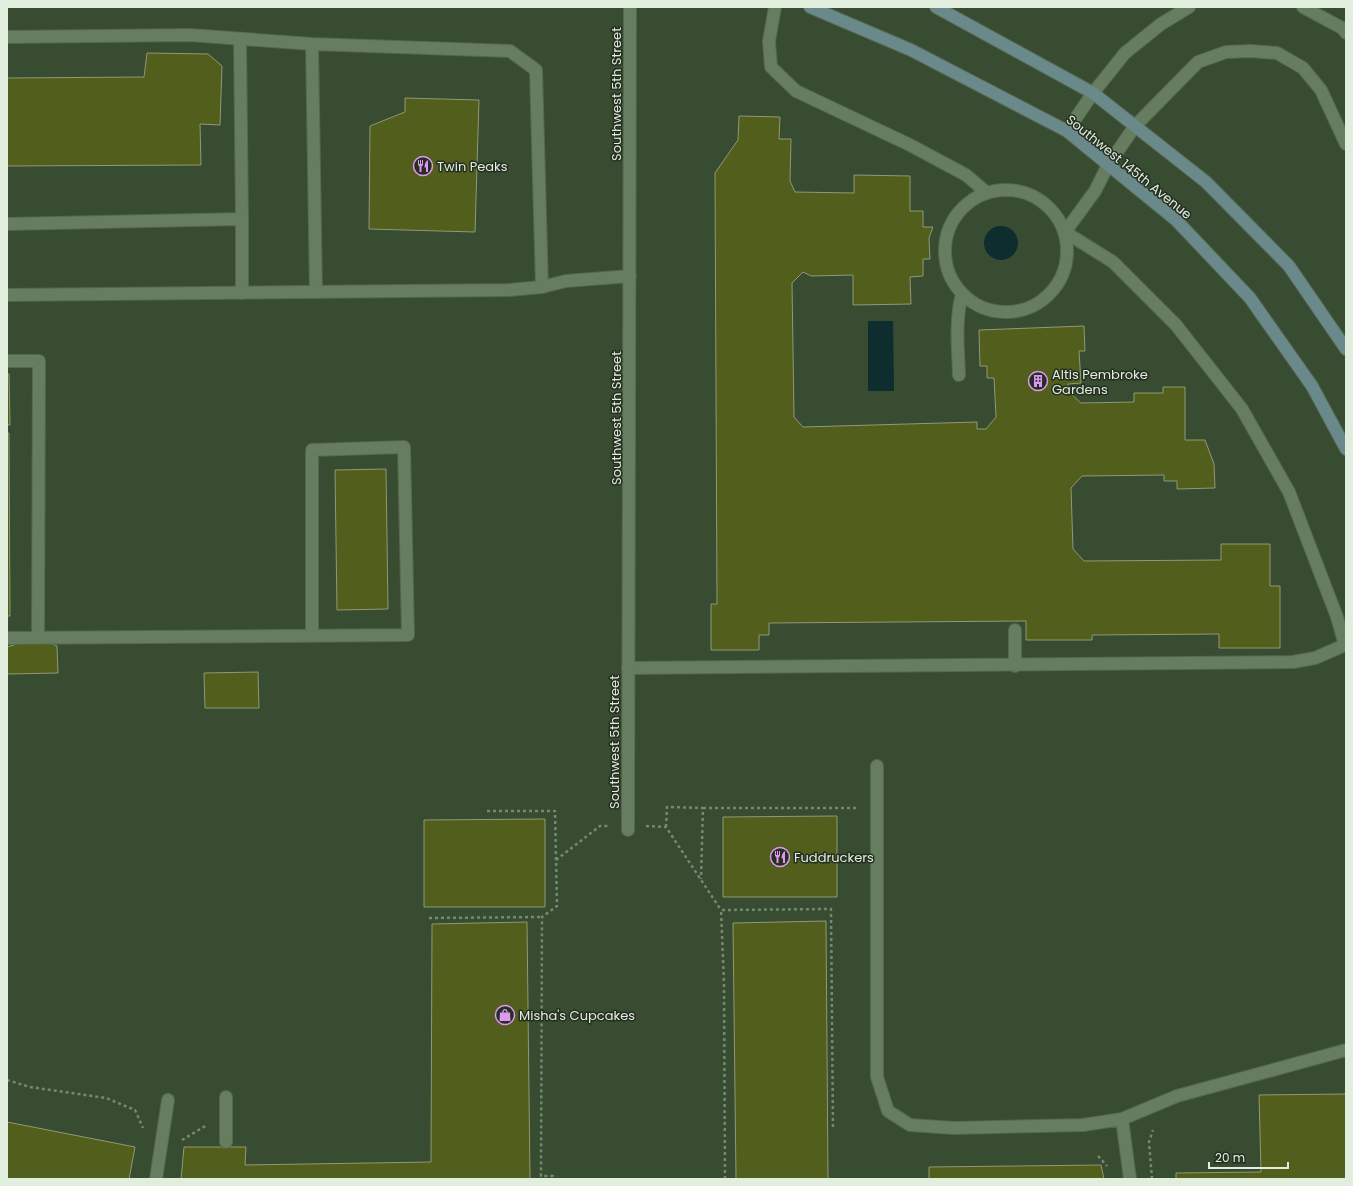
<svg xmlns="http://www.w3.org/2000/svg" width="1353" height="1186" viewBox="0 0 1353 1186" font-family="Poppins,sans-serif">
<rect width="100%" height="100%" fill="#374c31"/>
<!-- water -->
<path fill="#0e2d2e" d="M984 243a17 17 0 1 1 34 0a17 17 0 1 1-34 0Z
M 868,321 L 893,321 L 894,391 L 868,391 Z"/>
<!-- building -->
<path fill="#525e1b" stroke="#919975" d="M 147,53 L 208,54 L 222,66 L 220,125 L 200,124 L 201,165 L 7,166 L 7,78 L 144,77 Z
M 405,98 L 479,100 L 475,232 L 369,229 L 370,126 L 405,112 Z
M 739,116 L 780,117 L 779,139 L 791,139 L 790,181 L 795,192 L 854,193 L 854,175 L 910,176 L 910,211 L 923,211 L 923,227 L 933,227 L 929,238 L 930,259 L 923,259 L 923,276 L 910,277 L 911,304 L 853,305 L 853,275 L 811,276 L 803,272 L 792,283 L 794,417 L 803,427 L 977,422 L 977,429 L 986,429 L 996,417 L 994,378 L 987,378 L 987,366 L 980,366 L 979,330 L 1084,326 L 1085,351 L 1079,351 L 1081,383 L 1068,384 L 1068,391 L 1081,403 L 1134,402 L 1134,393 L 1163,393 L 1163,387 L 1185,387 L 1185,440 L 1205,440 L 1214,464 L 1215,488 L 1177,489 L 1177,481 L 1164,481 L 1164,475 L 1082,476 L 1071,488 L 1073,549 L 1084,561 L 1221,560 L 1221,544 L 1270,544 L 1270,586 L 1280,586 L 1280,648 L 1219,648 L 1219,634 L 1092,635 L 1092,640 L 1026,640 L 1026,621 L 769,623 L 769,635 L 759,635 L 759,650 L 711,650 L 711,604 L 717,604 L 715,173 L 738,140 Z
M 7,374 L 9,374 L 10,425 L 7,425 Z
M 7,433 L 9,433 L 10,616 L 7,616 Z
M 386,469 L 388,609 L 337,610 L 335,470 Z
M 38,638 L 57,646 L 58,673 L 7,674 L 7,647 Z
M 258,672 L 259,708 L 205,708 L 204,673 Z
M 837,816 L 837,897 L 723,897 L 723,817 Z
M 545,819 L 545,907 L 424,907 L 424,820 Z
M 826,921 L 828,1179 L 736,1179 L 733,923 Z
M 527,922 L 530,1179 L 181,1179 L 184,1147 L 246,1147 L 245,1165 L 431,1162 L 432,924 Z
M 1346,1094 L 1346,1179 L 1176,1179 L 1176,1173 L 1261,1172 L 1259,1095 Z
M 7,1122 L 135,1147 L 129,1179 L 7,1179 Z
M 1101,1165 L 1104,1179 L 929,1179 L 929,1167 Z"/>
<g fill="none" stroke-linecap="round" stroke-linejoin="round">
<!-- lane casing -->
<g stroke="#55674f" stroke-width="14">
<path id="lane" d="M 775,7 L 769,41 L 771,67 L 796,91 L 910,145 L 966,175 L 986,192
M 7,37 L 190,35 L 312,44 L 510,51 L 536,70 L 542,287
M 312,44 L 316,292
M945 251a61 61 0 1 1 122 0a61 61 0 1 1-122 0Z
M 242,219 L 242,293
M 7,224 L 242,219 L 240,40
M 7,361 L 39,361 L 38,638
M 959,375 C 958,348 955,320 962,294
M 7,638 L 408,635 L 404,447 L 312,450 L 312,635
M 1015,666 L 1015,630
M 628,668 L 1293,662 L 1315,658 L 1345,645 L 1337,617 L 1289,492 L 1242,409 L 1176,325 L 1113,262 L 1065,232 L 1095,191 L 1108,165
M 877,766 L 877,1077 L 888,1111 L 910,1125 L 954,1128 L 1083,1125 L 1122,1119 L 1177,1096 L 1346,1050
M 1122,1119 L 1130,1179
M 226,1142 L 226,1097
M 156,1179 L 168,1100"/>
</g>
<!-- street casing -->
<g stroke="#55674f" stroke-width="14">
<path id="street" d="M 1303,7 L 1342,28 L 1346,33
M 1067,131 L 1093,93 L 1125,53 L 1161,24 L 1189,7
M 1108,165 L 1135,126 L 1198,62 L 1226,52 L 1250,51 L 1277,53 L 1303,68 L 1321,90 L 1346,144
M 7,295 L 509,290 L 542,287 L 566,281 L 630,276
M 628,830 L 630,7"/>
</g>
<!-- secondary casing -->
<g stroke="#55674f" stroke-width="14">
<path id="secondary" d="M 810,7 L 911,50 L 1067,131 L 1176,220 L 1250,298 L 1312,386 L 1346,449
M 936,7 L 1093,93 L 1206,182 L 1289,266 L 1346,349"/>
</g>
<!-- path -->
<path stroke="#768871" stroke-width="2.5" stroke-dasharray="3 3" stroke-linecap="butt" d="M 703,808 L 859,808
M 487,811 L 555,811 L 557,906 L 542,917 L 541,1176 L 553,1176 L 553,1179
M 646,826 L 666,827 L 721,910
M 666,827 L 667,807 L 703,808 L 701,879
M 556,860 L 600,826 L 609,826
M 429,918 L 542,917
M 7,1080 L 30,1087 L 106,1098 L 135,1110 L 143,1128
M 182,1140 L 207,1125
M 1098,1156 L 1107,1166
M 725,1179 L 724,983 L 721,910 L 831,909 L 833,1128
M 1152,1179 L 1149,1142 L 1153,1130"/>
<!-- lane -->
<use href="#lane" stroke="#667d5f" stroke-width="12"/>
<!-- street -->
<use href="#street" stroke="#667d5f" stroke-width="12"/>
<!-- secondary -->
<use href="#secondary" stroke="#6a898a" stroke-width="12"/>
</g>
<!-- icons -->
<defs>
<g id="restaurant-ring" transform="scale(1)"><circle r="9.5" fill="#252f22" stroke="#de98f2" stroke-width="1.5"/><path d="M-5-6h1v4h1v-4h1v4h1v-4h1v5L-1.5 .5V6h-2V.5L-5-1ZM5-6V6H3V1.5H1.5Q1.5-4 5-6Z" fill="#de98f2"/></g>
<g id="building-ring" transform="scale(1)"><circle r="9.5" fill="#252f22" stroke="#de98f2" stroke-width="1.5"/><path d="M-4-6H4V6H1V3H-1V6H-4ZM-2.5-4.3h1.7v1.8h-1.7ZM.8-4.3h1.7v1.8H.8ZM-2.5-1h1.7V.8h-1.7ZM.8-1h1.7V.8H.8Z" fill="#de98f2"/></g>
<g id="shop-ring" transform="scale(1)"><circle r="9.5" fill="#252f22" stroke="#de98f2" stroke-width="1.5"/><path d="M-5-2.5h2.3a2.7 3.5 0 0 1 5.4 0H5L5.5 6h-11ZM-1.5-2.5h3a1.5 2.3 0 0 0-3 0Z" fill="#de98f2"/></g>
</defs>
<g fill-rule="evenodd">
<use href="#restaurant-ring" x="423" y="166"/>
<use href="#building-ring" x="1038" y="381"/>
<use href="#restaurant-ring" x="780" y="857"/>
<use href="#shop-ring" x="505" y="1015"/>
</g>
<g text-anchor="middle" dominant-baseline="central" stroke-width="3" stroke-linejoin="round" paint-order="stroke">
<!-- street labels -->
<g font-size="13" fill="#e1eedd" stroke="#252f22">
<text transform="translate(616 94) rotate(-90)">Southwest 5th Street</text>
<text transform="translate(1129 167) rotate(39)">Southwest 145th Avenue</text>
<text transform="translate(616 418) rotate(-90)">Southwest 5th Street</text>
<text transform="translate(614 742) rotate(-90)">Southwest 5th Street</text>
</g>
<!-- poi labels -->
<g font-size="13" fill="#e1eedd" stroke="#252f22" text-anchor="start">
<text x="437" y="166">Twin Peaks</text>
<text x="1052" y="374">Altis Pembroke<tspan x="1052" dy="15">Gardens</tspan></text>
<text x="794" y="857">Fuddruckers</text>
<text x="519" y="1015">Misha's Cupcakes</text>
</g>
</g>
<!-- border -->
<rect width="1353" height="1186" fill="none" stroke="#e1eedd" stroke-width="16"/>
<!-- scale -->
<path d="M1209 1162v6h79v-6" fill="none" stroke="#e1eedd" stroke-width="2"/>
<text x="1215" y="1162" font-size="12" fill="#e1eedd" stroke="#252f22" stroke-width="3" paint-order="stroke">20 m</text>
</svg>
